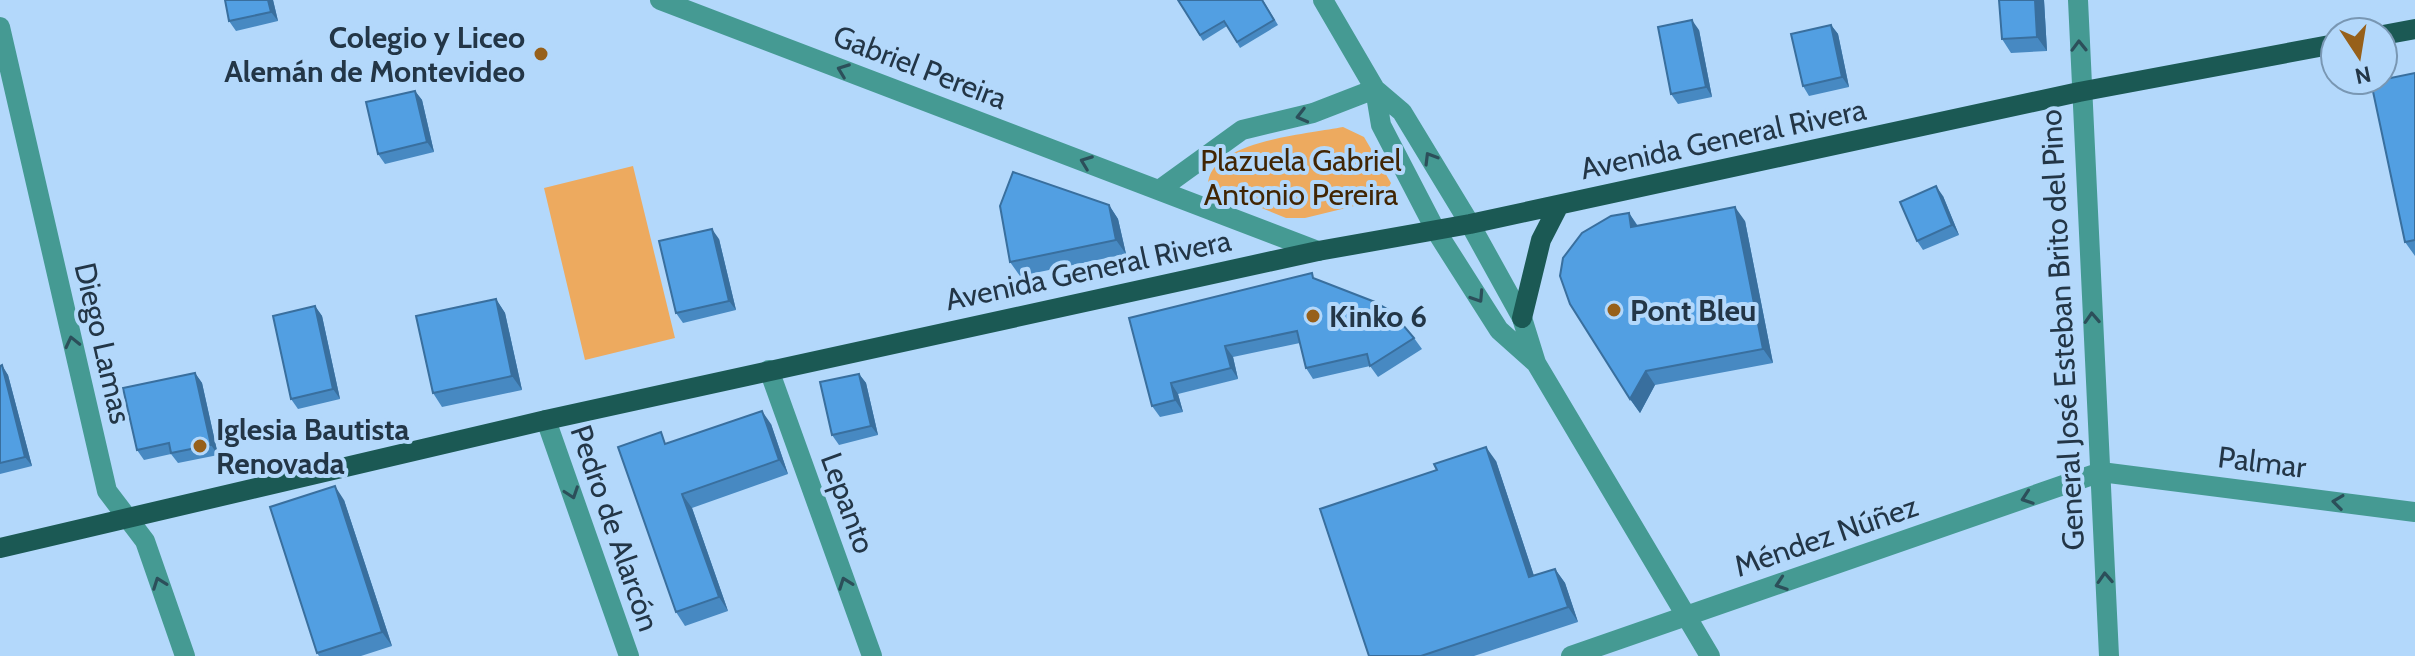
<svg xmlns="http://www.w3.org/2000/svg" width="2415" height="656" viewBox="0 0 2415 656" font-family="Cabin,sans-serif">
<rect width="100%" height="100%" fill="#b3d8fb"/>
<!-- green -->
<path fill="#edaa5f" d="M 1343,127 L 1364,137 L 1391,183 L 1383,199 L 1305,218 L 1286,218 L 1208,186 C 1207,141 1309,134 1343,127 Z
M 633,166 L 675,338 L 585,360 L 544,188 Z"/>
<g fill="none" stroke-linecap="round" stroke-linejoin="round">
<!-- minor -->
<path stroke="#459a93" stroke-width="20" d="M 660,0 L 1318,251
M 1323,0 L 1375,89 L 1402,112 L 1470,224 L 1522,318 L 1536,363 L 1710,656
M 2078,0 L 2109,656
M 0,27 L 107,491 L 145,541 L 185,656
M 1375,89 L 1381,125 L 1436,231 L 1499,330 L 1536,363
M 1159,190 L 1242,130 L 1313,113 L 1375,89
M 769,370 L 872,656
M 546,420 L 629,656
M 1571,656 L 2101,472 L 2415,512"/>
<!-- major -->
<path stroke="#1b5954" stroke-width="20" d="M 2383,35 L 2415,29
M 1522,318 L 1541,240 L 1559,205
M 0,548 L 546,420 L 1318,251 L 1470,224 L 2079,92 L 2335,44"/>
</g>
<!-- wall -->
<path fill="#4789c2" d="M 273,0 L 278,21 L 236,31 L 229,21 Z
M 1178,0 L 1263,0 L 1278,25 L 1240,48 L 1227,26 L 1203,41 Z
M 1999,0 L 2044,0 L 2047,51 L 2011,53 L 2002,39 Z
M 1831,25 L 1838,34 L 1849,87 L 1809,96 L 1803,86 Z
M 1699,30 L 1712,97 L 1678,104 L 1671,94 Z
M 2415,73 L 2415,256 L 2405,242 Z
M 415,91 L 422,100 L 434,152 L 385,164 L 378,154 Z
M 1943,196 L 1959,235 L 1923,250 L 1917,241 Z
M 1109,205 L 1118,219 L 1126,254 L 1020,276 L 1010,262 Z
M 1629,213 L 1638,226 L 1745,221 L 1773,363 L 1655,385 L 1640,413 L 1630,399 Z
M 719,239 L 736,310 L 683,323 L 676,313 Z
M 1317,280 L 1414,338 L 1422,349 L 1378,377 L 1370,366 L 1313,379 L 1306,368 L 1300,343 L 1233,357 L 1238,379 L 1178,394 L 1183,412 L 1160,417 L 1152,406 L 1129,318 Z
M 496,299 L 505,313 L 522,390 L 442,407 L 433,393 Z
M 315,306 L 322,316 L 340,399 L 298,409 L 291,399 Z
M 0,366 L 8,375 L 32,466 L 0,474 Z
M 195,373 L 202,383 L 218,455 L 178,463 L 171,454 L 144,460 L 137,450 Z
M 859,374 L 866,383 L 878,435 L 839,445 L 832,435 Z
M 771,424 L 788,474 L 692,508 L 728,611 L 685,626 L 676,612 L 669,443 Z
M 1496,461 L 1534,576 L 1555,569 L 1565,583 L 1578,622 L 1474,656 L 1369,656 Z
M 344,500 L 392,646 L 361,656 L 319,656 L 317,653 Z"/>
<!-- shaded-wall -->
<path fill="#396f9e" d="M 268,0 L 273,0 L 278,21 L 271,12 Z
M 2035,0 L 2044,0 L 2047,51 L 2037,37 Z
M 1692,20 L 1699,30 L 1712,97 L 1706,87 Z
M 1831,25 L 1838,34 L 1849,87 L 1842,77 Z
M 415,91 L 422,100 L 434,152 L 427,142 Z
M 1936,186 L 1943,196 L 1959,235 L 1952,225 Z
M 1109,205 L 1118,219 L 1126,254 L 1116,240 Z
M 1735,207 L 1745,221 L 1773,363 L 1763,349 Z
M 1629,213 L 1638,227 L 1631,227 Z
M 712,229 L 719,239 L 736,310 L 729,301 Z
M 496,299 L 505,313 L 522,390 L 512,376 Z
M 315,306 L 322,316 L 340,399 L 333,389 Z
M 1225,346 L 1233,357 L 1238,379 L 1231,368 Z
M 2,365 L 8,375 L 32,466 L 25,457 Z
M 1646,371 L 1655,385 L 1640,413 L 1630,399 Z
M 195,373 L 202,383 L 218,455 L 211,445 Z
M 859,374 L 866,383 L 878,435 L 871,426 Z
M 1171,383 L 1178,394 L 1183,412 L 1175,400 Z
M 762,411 L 771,424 L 788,474 L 779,460 Z
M 1486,447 L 1496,461 L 1539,591 L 1529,577 Z
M 335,486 L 344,500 L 392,646 L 382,632 Z
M 682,494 L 692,508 L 728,611 L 719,597 Z
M 1555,569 L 1565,583 L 1578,622 L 1568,607 Z"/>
<!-- building -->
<path fill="#529fe2" stroke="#396f9e" stroke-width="2" d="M 225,0 L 268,0 L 271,12 L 229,21 Z
M 1178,0 L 1262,0 L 1274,20 L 1237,42 L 1224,21 L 1200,35 Z
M 1999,0 L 2035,0 L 2037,37 L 2002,39 Z
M 1692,20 L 1706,87 L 1671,94 L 1658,27 Z
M 1831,25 L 1842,77 L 1803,86 L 1791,34 Z
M 2415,73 L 2415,240 L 2405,242 L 2371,82 Z
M 415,91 L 427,142 L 378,154 L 366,102 Z
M 1013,172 L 1109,205 L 1116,240 L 1010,262 L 1000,206 Z
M 1936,186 L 1952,225 L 1917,241 L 1900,202 Z
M 1735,207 L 1763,349 L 1646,371 L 1630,399 L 1570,304 L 1560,276 L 1563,258 L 1582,233 L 1611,216 L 1629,213 L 1631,227 Z
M 712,229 L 729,301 L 676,313 L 659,241 Z
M 1312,273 L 1313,278 L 1375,302 L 1392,312 L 1414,338 L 1370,366 L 1367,354 L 1306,368 L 1297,331 L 1225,346 L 1231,368 L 1171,383 L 1175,400 L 1152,406 L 1129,318 Z
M 496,299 L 512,376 L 433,393 L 416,316 Z
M 315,306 L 333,389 L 291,399 L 273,316 Z
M 2,365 L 25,457 L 0,463 L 0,366 Z
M 195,373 L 211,445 L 171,453 L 169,443 L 137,450 L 123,388 Z
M 859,374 L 871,426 L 832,435 L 820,382 Z
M 762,411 L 779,460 L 682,494 L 719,597 L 676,612 L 618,447 L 661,432 L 665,444 Z
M 1486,447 L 1529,577 L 1555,569 L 1568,607 L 1421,656 L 1369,656 L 1320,509 L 1437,470 L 1434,464 Z
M 335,486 L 382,632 L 317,653 L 270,507 Z"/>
<!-- one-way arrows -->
<defs><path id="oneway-chevron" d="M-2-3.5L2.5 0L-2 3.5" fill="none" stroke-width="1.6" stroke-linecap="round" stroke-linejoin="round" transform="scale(2)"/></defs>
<g stroke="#2c4f5a">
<use href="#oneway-chevron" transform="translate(2079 46) rotate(-91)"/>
<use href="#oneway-chevron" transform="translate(843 70) rotate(-159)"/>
<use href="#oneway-chevron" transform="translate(1302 116) rotate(166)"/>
<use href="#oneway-chevron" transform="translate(1430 158) rotate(-121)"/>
<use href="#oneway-chevron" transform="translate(1086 162) rotate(-159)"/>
<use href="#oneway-chevron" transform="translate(1478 297) rotate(57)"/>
<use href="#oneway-chevron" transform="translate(2092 318) rotate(-93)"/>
<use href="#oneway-chevron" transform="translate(72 342) rotate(-103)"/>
<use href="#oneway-chevron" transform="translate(572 493) rotate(71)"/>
<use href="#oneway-chevron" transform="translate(2027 498) rotate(161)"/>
<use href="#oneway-chevron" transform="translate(2338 502) rotate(-173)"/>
<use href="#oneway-chevron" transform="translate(2105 578) rotate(-93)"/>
<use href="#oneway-chevron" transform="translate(159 583) rotate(-110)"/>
<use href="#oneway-chevron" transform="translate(845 583) rotate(-110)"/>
<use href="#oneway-chevron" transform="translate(1781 584) rotate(161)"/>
</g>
<!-- markers -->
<g fill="#97601a" stroke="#b3d8fb" stroke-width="3">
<circle cx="541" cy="54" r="8"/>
<circle cx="1614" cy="310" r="8"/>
<circle cx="1313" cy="316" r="8"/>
<circle cx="200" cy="446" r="8"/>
</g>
<g text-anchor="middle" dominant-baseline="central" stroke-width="8" stroke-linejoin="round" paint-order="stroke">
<!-- poi labels -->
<g font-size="30" font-weight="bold" fill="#233647" stroke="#b3d8fb" text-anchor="start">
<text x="525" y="37" text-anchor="end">Colegio y Liceo<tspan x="525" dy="34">Alemán de Montevideo</tspan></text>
<text x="1630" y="310">Pont Bleu</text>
<text x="1329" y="316">Kinko 6</text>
<text x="216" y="429">Iglesia Bautista<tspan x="216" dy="34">Renovada</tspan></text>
</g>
<!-- street labels -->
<g font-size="30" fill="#233647" stroke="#b3d8fb">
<text transform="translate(920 67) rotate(21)">Gabriel Pereira</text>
<text transform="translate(1723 139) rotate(-12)">Avenida General Rivera</text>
<text transform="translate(1088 270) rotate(-12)">Avenida General Rivera</text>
<text transform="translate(2062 330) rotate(-93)">General José Esteban Brito del Pino</text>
<text transform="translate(103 343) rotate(77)">Diego Lamas</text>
<text transform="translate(2262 462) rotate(7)">Palmar</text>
<text transform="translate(848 503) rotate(70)">Lepanto</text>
<text transform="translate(615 528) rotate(71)">Pedro de Alarcón</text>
<text transform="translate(1826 536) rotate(-19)">Méndez Núñez</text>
</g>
<!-- park labels -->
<g font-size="30" fill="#412503" stroke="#b3d8fb">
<text x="1301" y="160">Plazuela Gabriel<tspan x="1301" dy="34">Antonio Pereira</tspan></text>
</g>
</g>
<!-- north arrow -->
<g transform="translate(2359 56) rotate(168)"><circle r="38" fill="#b3d8fb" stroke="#7997b3" stroke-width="2"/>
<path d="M0-6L14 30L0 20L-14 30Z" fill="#97601a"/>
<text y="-12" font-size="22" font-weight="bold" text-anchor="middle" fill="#233647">N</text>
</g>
</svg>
